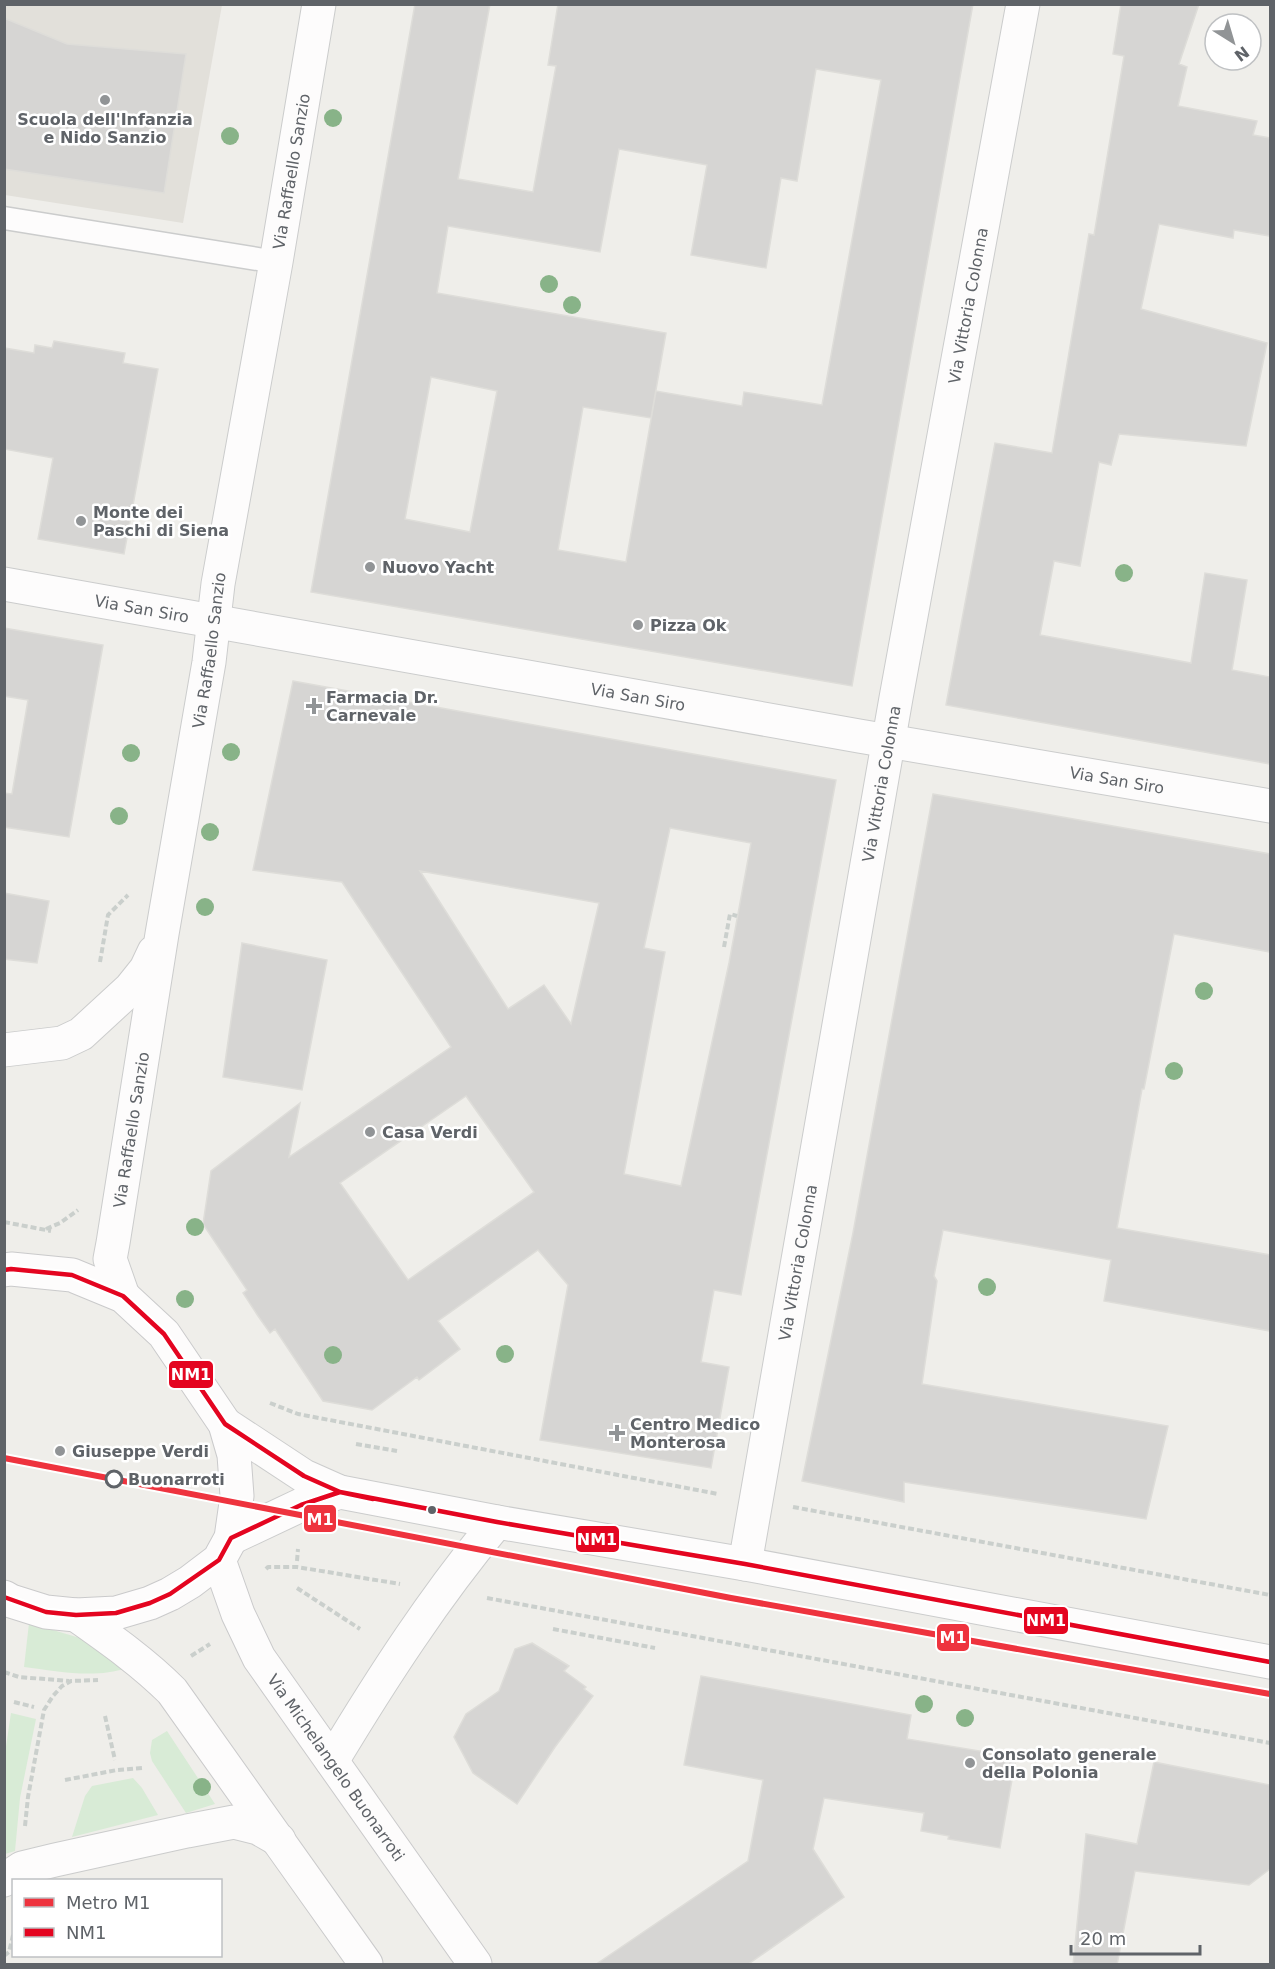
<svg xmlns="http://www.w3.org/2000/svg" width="1275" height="1969" viewBox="0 0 1275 1969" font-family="'DejaVu Sans',sans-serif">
<rect width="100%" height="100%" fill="#efeeea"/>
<!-- education -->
<path fill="#e2e0da" d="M 4,5 L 222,5 L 183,223 L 5,195 Z"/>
<!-- green -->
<path fill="#d8ebd6" d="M 29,1623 L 97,1643 L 127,1668 C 95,1679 56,1671 24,1667 Z
M 11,1713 L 36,1719 L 20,1798 L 15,1851 L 5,1854 L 5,1753 Z
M 167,1731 L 215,1804 L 186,1813 L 152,1761 L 150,1753 L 152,1740 Z
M 133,1778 L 142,1788 L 158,1815 L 72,1837 L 85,1796 L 92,1786 Z"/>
<!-- building -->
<path fill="#d6d5d3" stroke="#deddd9" stroke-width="1.5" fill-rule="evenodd" d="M 415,4 L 490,4 L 458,179 L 533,192 L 556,66 L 548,65 L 558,4 L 973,4 L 852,686 L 311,592 ZM 816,69 L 881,80 L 822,405 L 744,392 L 742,406 L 656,391 L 626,562 L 558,550 L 583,407 L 651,418 L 666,333 L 437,293 L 448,226 L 600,252 L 619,149 L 707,165 L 691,255 L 766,268 L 781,178 L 797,181 ZM 431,377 L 497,391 L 470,532 L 405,519 Z
M 1121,4 L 1199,4 L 1179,64 L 1187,67 L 1178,106 L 1257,121 L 1253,135 L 1270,138 L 1270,236 L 1234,230 L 1233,238 L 1159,224 L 1141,309 L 1267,343 L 1246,446 L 1119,434 L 1111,465 L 1099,462 L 1080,566 L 1054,561 L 1040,635 L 1191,663 L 1205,573 L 1247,580 L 1232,670 L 1270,677 L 1270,764 L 946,705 L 995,443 L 1052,453 L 1089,234 L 1094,235 L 1124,56 L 1113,54 Z
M 4,18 L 67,44 L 186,54 L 164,193 L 4,169 Z
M 54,341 L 125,353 L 123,363 L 158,369 L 124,554 L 38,539 L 53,458 L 4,449 L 4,348 L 34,353 L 35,345 L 52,348 Z
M 4,628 L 103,645 L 69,837 L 4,827 L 4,793 L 12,794 L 28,700 L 4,696 Z
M 293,681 L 836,780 L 741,1295 L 714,1290 L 701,1362 L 729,1367 L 711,1468 L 540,1440 L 568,1285 L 538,1250 L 438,1321 L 460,1349 L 419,1380 L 417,1377 L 372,1410 L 323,1401 L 275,1329 L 270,1333 L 258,1316 L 243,1293 L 247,1290 L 203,1224 L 211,1171 L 300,1103 L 289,1157 L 451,1047 L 342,882 L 253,870 ZM 670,828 L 751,843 L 729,963 L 681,1186 L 624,1174 L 665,952 L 644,948 ZM 420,871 L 599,903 L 571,1024 L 544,985 L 508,1009 ZM 466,1096 L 534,1192 L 408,1280 L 340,1183 Z
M 933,794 L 1270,854 L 1270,952 L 1174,934 L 1144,1089 L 1142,1089 L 1117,1228 L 1270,1255 L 1270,1331 L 1104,1301 L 1111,1260 L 943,1230 L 934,1276 L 937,1281 L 922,1384 L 1168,1426 L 1146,1519 L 904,1482 L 904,1502 L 802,1481 L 853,1233 Z
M 4,893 L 49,901 L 37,963 L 4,959 Z
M 242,943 L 327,960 L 302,1090 L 223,1077 Z
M 532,1643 L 569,1666 L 564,1671 L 586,1687 L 584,1689 L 593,1696 L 555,1747 L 517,1804 L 473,1773 L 454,1737 L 466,1714 L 499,1691 L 515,1649 Z
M 701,1676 L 911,1715 L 907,1739 L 1016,1757 L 1000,1848 L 948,1839 L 949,1836 L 921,1831 L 924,1813 L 824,1798 L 813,1849 L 844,1897 L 747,1965 L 595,1965 L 748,1861 L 763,1780 L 684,1765 Z
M 1154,1762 L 1270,1785 L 1270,1869 L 1249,1885 L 1135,1871 L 1117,1965 L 1073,1965 L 1086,1834 L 1137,1844 Z"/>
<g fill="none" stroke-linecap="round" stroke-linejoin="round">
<!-- lane casing -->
<g stroke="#cbcccc" stroke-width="25">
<path id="lane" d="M 4,218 L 276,262"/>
</g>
<!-- street casing -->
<g stroke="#cbcccc" stroke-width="35">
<g id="street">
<path id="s1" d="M 4,584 L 859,736 L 1270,806"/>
<path d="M 4,1050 L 62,1043 L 81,1034 L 130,989 L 146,969 L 154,952"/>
<path id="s2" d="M 123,1296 L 110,1259 L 113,1243 L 162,934 L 209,662 L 218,584 L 276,262 L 319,4"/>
<path d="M 225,1424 L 304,1476 L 340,1492 L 497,1522 L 745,1564 L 1270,1662"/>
<path d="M 231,1538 L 301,1505 L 340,1492"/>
<path id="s3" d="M 745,1564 L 896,698 L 1023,4"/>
<path d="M 332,1761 C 382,1678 435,1596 497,1522"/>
<path d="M 4,1880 L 22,1868 L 55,1860 L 187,1831 L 234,1822 L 258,1828 L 279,1840"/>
</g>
</g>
<!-- secondary casing -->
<g stroke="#cacacb" stroke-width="35">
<g id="secondary">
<path d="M 4,1270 L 11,1269 L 72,1275 L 123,1296 L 164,1334 L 225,1424 L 234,1455 L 237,1496 L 231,1538 L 219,1560 L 190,1582 L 170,1594 L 150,1603 L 116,1613 L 76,1615 L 46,1612 L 11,1601 L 4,1597"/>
<path id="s4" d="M 219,1560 L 238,1614 L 259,1658 L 475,1964"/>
<path d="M 76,1615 C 110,1639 143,1662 172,1691 L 366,1964"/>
</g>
</g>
<!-- path -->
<path stroke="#cacfcc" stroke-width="4" stroke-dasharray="6 3" stroke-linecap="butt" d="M 724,947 L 730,914 L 737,916
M 100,962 L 108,915 L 128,895
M 4,1222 L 51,1231
M 46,1229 L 60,1223 L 78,1210
M 270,1403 L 298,1414 L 718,1494
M 356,1444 L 397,1451
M 793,1507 L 1270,1595
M 297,1561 L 298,1549
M 266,1569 L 268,1567 L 297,1567 L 400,1584
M 297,1588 L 360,1629
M 487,1598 L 1270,1743
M 553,1629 L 655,1648
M 191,1656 L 210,1644
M 4,1672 L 19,1677 L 69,1681
M 14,1702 L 34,1707
M 105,1716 L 115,1760
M 65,1780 L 117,1770 L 142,1768
M 25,1826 L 28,1797 L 44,1710 L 53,1696 L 62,1686 L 71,1681 L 98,1680
M 4,1956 L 9,1952 L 14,1931"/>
<!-- lane -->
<use href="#lane" stroke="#fdfcfc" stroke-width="22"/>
<!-- street -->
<use href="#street" stroke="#fdfcfc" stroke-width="33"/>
<!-- secondary -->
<use href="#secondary" stroke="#fdfcfc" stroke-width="33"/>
<!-- bus-1 casing -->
<g stroke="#fff" stroke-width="9">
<path id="bus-1" d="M 4,1270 L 11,1269 L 72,1275 L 123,1296 L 164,1334 L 225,1424 L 304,1476 L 340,1492 L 497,1522 L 745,1564 L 1270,1662
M 4,1597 L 46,1612 L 76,1615 L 116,1613 L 150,1603 L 170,1594 L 219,1560 L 231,1538 L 301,1505 L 340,1492 L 373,1499"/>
</g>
<!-- bus-1 -->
<use href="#bus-1" stroke="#e40520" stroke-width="4.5"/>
<!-- metro-1 casing -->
<g stroke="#fff" stroke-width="10">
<path id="metro-1" d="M 4,1458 L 731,1598 L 1270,1694"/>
</g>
<!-- metro-1 -->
<use href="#metro-1" stroke="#ee333e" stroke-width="6"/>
</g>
<!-- trees -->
<g fill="#88b388">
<circle cx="333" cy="118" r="9"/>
<circle cx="230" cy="136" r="9"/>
<circle cx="549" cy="284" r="9"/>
<circle cx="572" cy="305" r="9"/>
<circle cx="1124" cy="573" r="9"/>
<circle cx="231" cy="752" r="9"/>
<circle cx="131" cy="753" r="9"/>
<circle cx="119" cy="816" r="9"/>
<circle cx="210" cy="832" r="9"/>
<circle cx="205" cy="907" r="9"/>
<circle cx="1204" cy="991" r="9"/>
<circle cx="1174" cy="1071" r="9"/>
<circle cx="195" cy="1227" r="9"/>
<circle cx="987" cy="1287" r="9"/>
<circle cx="185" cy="1299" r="9"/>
<circle cx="505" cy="1354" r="9"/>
<circle cx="333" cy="1355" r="9"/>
<circle cx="924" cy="1704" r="9"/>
<circle cx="965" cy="1718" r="9"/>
<circle cx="202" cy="1787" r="9"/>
</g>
<!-- markers -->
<g fill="#919496" stroke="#fff" stroke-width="2">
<circle cx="105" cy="100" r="6"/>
<circle cx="81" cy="521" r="6"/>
<circle cx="370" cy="567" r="6"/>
<circle cx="638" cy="625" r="6"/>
<path d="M311 697h6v6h6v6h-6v6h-6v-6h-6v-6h6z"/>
<circle cx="370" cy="1132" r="6"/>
<path d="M614 1424h6v6h6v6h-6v6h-6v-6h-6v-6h6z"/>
<circle cx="60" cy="1451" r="6"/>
<circle cx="970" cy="1763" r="6"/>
</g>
<circle fill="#fff" stroke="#5f6368" stroke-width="3" cx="114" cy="1479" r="8"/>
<circle fill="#5f6368" stroke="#fff" stroke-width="2" cx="432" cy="1510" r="5"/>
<g text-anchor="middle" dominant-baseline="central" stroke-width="5" stroke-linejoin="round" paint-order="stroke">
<!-- poi labels -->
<g font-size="16" font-weight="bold" fill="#5f6368" stroke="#fff" text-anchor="start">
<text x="105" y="119" text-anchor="middle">Scuola dell'Infanzia<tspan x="105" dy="18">e Nido Sanzio</tspan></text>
<text x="93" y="512">Monte dei<tspan x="93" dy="18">Paschi di Siena</tspan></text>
<text x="382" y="567">Nuovo Yacht</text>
<text x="650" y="625">Pizza Ok</text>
<text x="326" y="697">Farmacia Dr.<tspan x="326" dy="18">Carnevale</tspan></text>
<text x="382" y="1132">Casa Verdi</text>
<text x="630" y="1424">Centro Medico<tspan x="630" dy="18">Monterosa</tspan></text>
<text x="72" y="1451">Giuseppe Verdi</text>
<text x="982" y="1754">Consolato generale<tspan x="982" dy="18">della Polonia</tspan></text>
</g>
<!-- street labels -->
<g font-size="16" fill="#5f6368" stroke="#fff">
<text stroke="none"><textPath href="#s2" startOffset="1142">Via Raffaello Sanzio</textPath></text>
<text stroke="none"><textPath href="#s3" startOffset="1278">Via Vittoria Colonna</textPath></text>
<text stroke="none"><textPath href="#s1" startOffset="140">Via San Siro</textPath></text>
<text stroke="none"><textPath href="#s2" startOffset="656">Via Raffaello Sanzio</textPath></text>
<text stroke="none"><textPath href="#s1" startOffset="644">Via San Siro</textPath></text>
<text stroke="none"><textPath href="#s1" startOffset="1130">Via San Siro</textPath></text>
<text stroke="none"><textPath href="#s3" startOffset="792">Via Vittoria Colonna</textPath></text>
<text stroke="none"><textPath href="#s2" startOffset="170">Via Raffaello Sanzio</textPath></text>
<text stroke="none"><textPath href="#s3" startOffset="306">Via Vittoria Colonna</textPath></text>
<text stroke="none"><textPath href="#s4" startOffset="240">Via Michelangelo Buonarroti</textPath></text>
</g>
<!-- stop labels -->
<g font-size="16" font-weight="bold" fill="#5f6368" stroke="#fff" text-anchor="start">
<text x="128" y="1479">Buonarroti</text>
</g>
</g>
<g stroke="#fff" stroke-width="2">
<rect x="168" y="1360" width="46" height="29" rx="6" fill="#e40520"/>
<rect x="303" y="1504" width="34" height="29" rx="6" fill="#ee333e"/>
<rect x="575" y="1525" width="45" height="28" rx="6" fill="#e40520"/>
<rect x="1023" y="1606" width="46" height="29" rx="6" fill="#e40520"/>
<rect x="936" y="1623" width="34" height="29" rx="6" fill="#ee333e"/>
</g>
<g font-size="16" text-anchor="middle" font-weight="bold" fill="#fff">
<text x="191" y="1380">NM1</text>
<text x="320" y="1525">M1</text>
<text x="597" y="1545">NM1</text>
<text x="1046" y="1626">NM1</text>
<text x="953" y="1643">M1</text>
</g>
<!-- border -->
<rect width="1275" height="1969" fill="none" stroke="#5f6368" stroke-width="12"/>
<!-- legend -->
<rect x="12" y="1879" width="210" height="78" fill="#ffffff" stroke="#bfc1c3" stroke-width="1.5"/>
<rect x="24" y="1898" width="30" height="9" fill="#ee333e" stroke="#bfc1c3" stroke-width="1.5"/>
<text x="66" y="1909" font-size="18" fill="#5f6368">Metro M1</text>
<rect x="24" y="1928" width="30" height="9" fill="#e40520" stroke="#bfc1c3" stroke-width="1.5"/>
<text x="66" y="1939" font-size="18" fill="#5f6368">NM1</text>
<!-- north arrow -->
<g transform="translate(1233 42) rotate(143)"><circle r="28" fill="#ffffff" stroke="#bfc1c3" stroke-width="1.5"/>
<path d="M0-4.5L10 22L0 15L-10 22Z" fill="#919496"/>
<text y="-9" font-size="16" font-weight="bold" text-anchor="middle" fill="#5f6368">N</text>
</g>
<!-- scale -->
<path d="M1071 1945v9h129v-9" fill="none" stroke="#5f6368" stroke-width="3"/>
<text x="1080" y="1945" font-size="18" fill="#5f6368" stroke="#ffffff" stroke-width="4.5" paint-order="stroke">20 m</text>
</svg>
